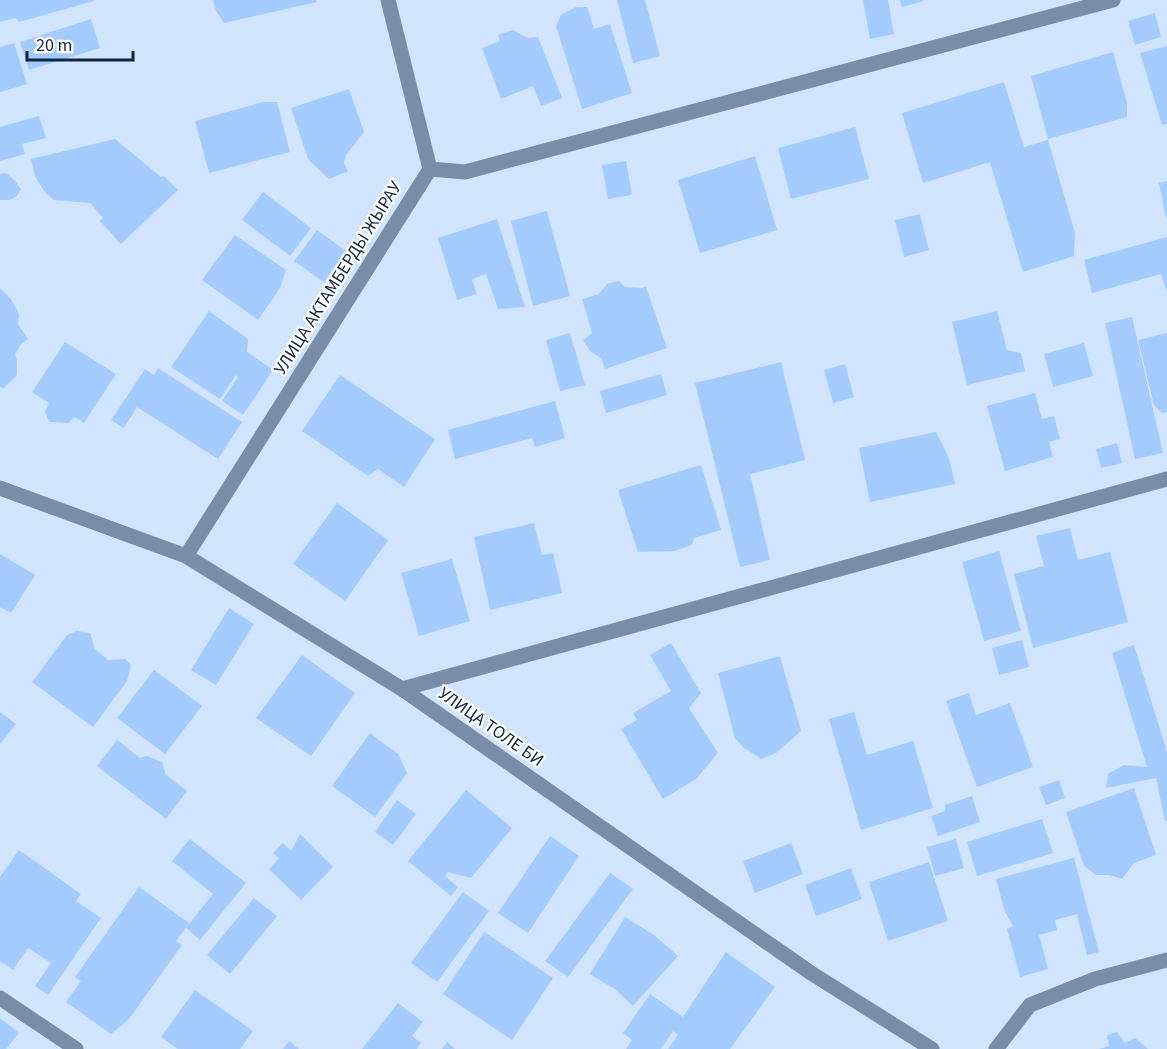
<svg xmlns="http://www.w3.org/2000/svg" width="1167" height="1049" viewBox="0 0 1167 1049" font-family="'Source Sans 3',sans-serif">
<rect width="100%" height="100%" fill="#d1e4fe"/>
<!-- building -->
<path fill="#a4cbfd" d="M 0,0 L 94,0 L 94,1 L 19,22 L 16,18 L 0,22 Z
M 213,0 L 316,0 L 317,2 L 224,23 L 216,11 Z
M 617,0 L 645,0 L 660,56 L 633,63 Z
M 863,0 L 888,0 L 894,34 L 870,39 Z
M 900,0 L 923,0 L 924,1 L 902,7 Z
M 576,7 L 587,7 L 594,29 L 610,24 L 632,93 L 582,109 L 556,26 L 561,15 Z
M 1155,13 L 1161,37 L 1135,45 L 1128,21 Z
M 91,19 L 100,48 L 29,70 L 20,42 Z
M 513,30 L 528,38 L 538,37 L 562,98 L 541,106 L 533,86 L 501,99 L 482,48 L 500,41 L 498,35 Z
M 14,43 L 27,84 L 0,92 L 0,47 Z
M 1167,46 L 1167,124 L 1162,125 L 1140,53 Z
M 1113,52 L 1127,103 L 1127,117 L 1048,139 L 1031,76 Z
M 1004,82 L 1024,147 L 1048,140 L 1075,233 L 1074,256 L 1023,272 L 990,162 L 923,183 L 902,113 Z
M 349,89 L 364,132 L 346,155 L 344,163 L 348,171 L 329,179 L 308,159 L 291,108 Z
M 263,102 L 277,102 L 290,152 L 209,173 L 195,121 Z
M 39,116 L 46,138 L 22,144 L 25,154 L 0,161 L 0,127 Z
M 855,127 L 869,179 L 791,199 L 778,148 Z
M 115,139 L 161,177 L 164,176 L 178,190 L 121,244 L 100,221 L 103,218 L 90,203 L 54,200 L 44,191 L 35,176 L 31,159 Z
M 755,156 L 777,230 L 700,253 L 678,180 Z
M 626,161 L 632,195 L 608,199 L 602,165 Z
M 3,173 L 8,174 L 16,182 L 21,189 L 17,196 L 10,200 L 0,200 L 0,174 Z
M 1167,181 L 1167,217 L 1166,218 L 1159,183 Z
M 263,192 L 311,228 L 290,256 L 242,220 Z
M 547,211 L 570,296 L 533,306 L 511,221 Z
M 920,214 L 929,250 L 904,257 L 895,220 Z
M 497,219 L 525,307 L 498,309 L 486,274 L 472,279 L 477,294 L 457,300 L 438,238 Z
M 317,230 L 346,251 L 324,282 L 294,261 Z
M 235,235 L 286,270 L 280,288 L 258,320 L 202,280 Z
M 1167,237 L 1167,293 L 1161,274 L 1092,293 L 1084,260 Z
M 619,281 L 625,287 L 642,288 L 646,287 L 667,348 L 605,369 L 601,358 L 591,352 L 583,340 L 592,333 L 582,299 L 599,294 L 607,284 Z
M 0,288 L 11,299 L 19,314 L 18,324 L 28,339 L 21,344 L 15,354 L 17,360 L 17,375 L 4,388 L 0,387 Z
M 209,311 L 248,339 L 247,352 L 273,370 L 243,415 L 222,401 L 238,377 L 236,375 L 220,399 L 171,367 Z
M 997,311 L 1007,350 L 1021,353 L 1025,371 L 967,385 L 952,322 Z
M 1132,317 L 1163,453 L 1135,459 L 1105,323 Z
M 570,333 L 585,385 L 560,391 L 546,340 Z
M 1167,333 L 1167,412 L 1162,413 L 1154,405 L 1138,340 Z
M 65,342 L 116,374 L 84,423 L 75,417 L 68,423 L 49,422 L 45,411 L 49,403 L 32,392 Z
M 1084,343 L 1093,376 L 1053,387 L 1044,354 Z
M 781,362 L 805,460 L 750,474 L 770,560 L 740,567 L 695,383 Z
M 845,364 L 854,397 L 833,403 L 824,370 Z
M 158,368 L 242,422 L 218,459 L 137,407 L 124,428 L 111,420 L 145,369 L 154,375 Z
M 661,374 L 667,395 L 606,413 L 600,391 Z
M 340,375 L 435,439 L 404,487 L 378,469 L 368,476 L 302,431 Z
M 1035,393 L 1042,419 L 1054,416 L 1060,439 L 1049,442 L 1053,457 L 1005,471 L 987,406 Z
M 555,401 L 565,438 L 535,447 L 532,438 L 455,459 L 448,430 Z
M 936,432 L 949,458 L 955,484 L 870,502 L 859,448 Z
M 1117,443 L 1122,463 L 1101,468 L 1096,449 Z
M 701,465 L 721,530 L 694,538 L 692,545 L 674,551 L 638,552 L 618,490 Z
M 337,503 L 388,540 L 345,601 L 293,564 Z
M 534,523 L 542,555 L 553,553 L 562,593 L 490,610 L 474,537 Z
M 1070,528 L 1078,560 L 1110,552 L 1128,622 L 1033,648 L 1014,574 L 1044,566 L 1036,536 Z
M 999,551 L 1021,631 L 984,641 L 962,562 Z
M 0,554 L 35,575 L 11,613 L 0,607 Z
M 452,559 L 470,621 L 419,636 L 401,573 Z
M 229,608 L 254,624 L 216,685 L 191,670 Z
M 77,631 L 90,633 L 95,649 L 108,660 L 125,659 L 131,665 L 127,681 L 93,727 L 32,682 L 67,635 Z
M 1022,640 L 1029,667 L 999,675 L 992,648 Z
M 671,643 L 701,693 L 689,708 L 718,753 L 696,779 L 663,799 L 621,729 L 637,720 L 633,713 L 671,691 L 650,655 Z
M 1134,645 L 1167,752 L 1167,821 L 1165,821 L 1156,778 L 1106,788 L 1108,774 L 1124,765 L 1147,767 L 1112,653 Z
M 302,655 L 355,693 L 311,756 L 256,718 Z
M 780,656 L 801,731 L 776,753 L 761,759 L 743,747 L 735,738 L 718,673 Z
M 154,670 L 202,706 L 165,754 L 117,718 Z
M 969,693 L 976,715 L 1010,703 L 1033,767 L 977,787 L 946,701 Z
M 0,712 L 16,724 L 0,744 Z
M 854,712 L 867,755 L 913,741 L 933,808 L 861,830 L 829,719 Z
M 370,733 L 398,754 L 407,773 L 375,817 L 332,786 Z
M 117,740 L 140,758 L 147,756 L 162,762 L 166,775 L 187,791 L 166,819 L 97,766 Z
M 1059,780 L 1065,798 L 1046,805 L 1039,787 Z
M 1134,788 L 1156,855 L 1134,863 L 1122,879 L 1109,875 L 1096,875 L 1084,866 L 1066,812 Z
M 466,790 L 512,828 L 471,878 L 448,872 L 445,876 L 458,887 L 451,896 L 408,861 Z
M 972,796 L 980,822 L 938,836 L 931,816 L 945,811 L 945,805 Z
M 397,800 L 416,814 L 393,845 L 375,832 Z
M 1042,819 L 1053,853 L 977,876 L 967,842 Z
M 300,834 L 333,867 L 301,900 L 269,869 L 279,858 L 273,853 L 283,843 L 291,851 Z
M 550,836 L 579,856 L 528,933 L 498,913 Z
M 190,839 L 246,883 L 200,940 L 186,928 L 213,894 L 172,861 Z
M 956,839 L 964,868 L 935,876 L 927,847 Z
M 791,843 L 803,874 L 755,893 L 743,861 Z
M 19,850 L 81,894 L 76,901 L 101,918 L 48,995 L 35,986 L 51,963 L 28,948 L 13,970 L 0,961 L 0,877 Z
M 1074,858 L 1099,952 L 1087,955 L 1077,914 L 1055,920 L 1057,930 L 1039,935 L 1048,969 L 1020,977 L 1007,929 L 1013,926 L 1005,912 L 996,879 Z
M 929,862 L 948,921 L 888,941 L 869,882 Z
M 851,868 L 862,899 L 816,916 L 805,885 Z
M 610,873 L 633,889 L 568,977 L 545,961 Z
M 139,887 L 189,923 L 176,941 L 182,945 L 129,1019 L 111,1034 L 66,1002 L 81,981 L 75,977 Z
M 463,892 L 489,911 L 437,982 L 411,963 Z
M 254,898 L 277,916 L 230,974 L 207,955 Z
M 625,917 L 654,935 L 678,956 L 633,1006 L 616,990 L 590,974 Z
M 484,932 L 553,978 L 512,1040 L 443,994 Z
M 726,952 L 775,987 L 730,1049 L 668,1049 L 678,1035 L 673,1031 L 661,1049 L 626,1049 L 632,1040 L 623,1033 L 650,994 L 683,1017 Z
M 195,990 L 253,1031 L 240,1049 L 178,1049 L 161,1037 Z
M 398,1003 L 423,1022 L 412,1036 L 421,1043 L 417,1049 L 362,1049 Z
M 0,1018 L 19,1033 L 6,1049 L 0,1049 Z
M 1117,1032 L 1125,1043 L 1135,1038 L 1148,1049 L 1099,1049 L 1109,1046 L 1107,1035 Z
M 289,1041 L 299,1049 L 283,1049 Z
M 447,1042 L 455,1049 L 442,1049 Z"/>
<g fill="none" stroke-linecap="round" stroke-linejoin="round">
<!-- minor -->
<path stroke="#798da8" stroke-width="15" d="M 430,169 L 465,172 L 1113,0
M 0,488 L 186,556 L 402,689 L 811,973 L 932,1049
M 186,556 L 430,169 L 388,0
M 402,689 L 1167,479
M 0,998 L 76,1049
M 996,1049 L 1030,1005 L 1095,979 L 1167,960"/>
</g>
<g text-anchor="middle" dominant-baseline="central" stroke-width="4.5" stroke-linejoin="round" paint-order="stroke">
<!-- street labels -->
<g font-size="18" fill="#11243c" stroke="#fff">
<text transform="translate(338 278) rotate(-58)">УЛИЦА АКТАМБЕРДЫ ЖЫРАУ</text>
<text transform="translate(491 727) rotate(35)">УЛИЦА ТОЛЕ БИ</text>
</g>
</g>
<!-- scale -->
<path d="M27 51v9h106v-9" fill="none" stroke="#11243c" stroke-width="3"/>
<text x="36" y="51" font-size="18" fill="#11243c" stroke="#ffffff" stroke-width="4.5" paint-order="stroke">20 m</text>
</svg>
